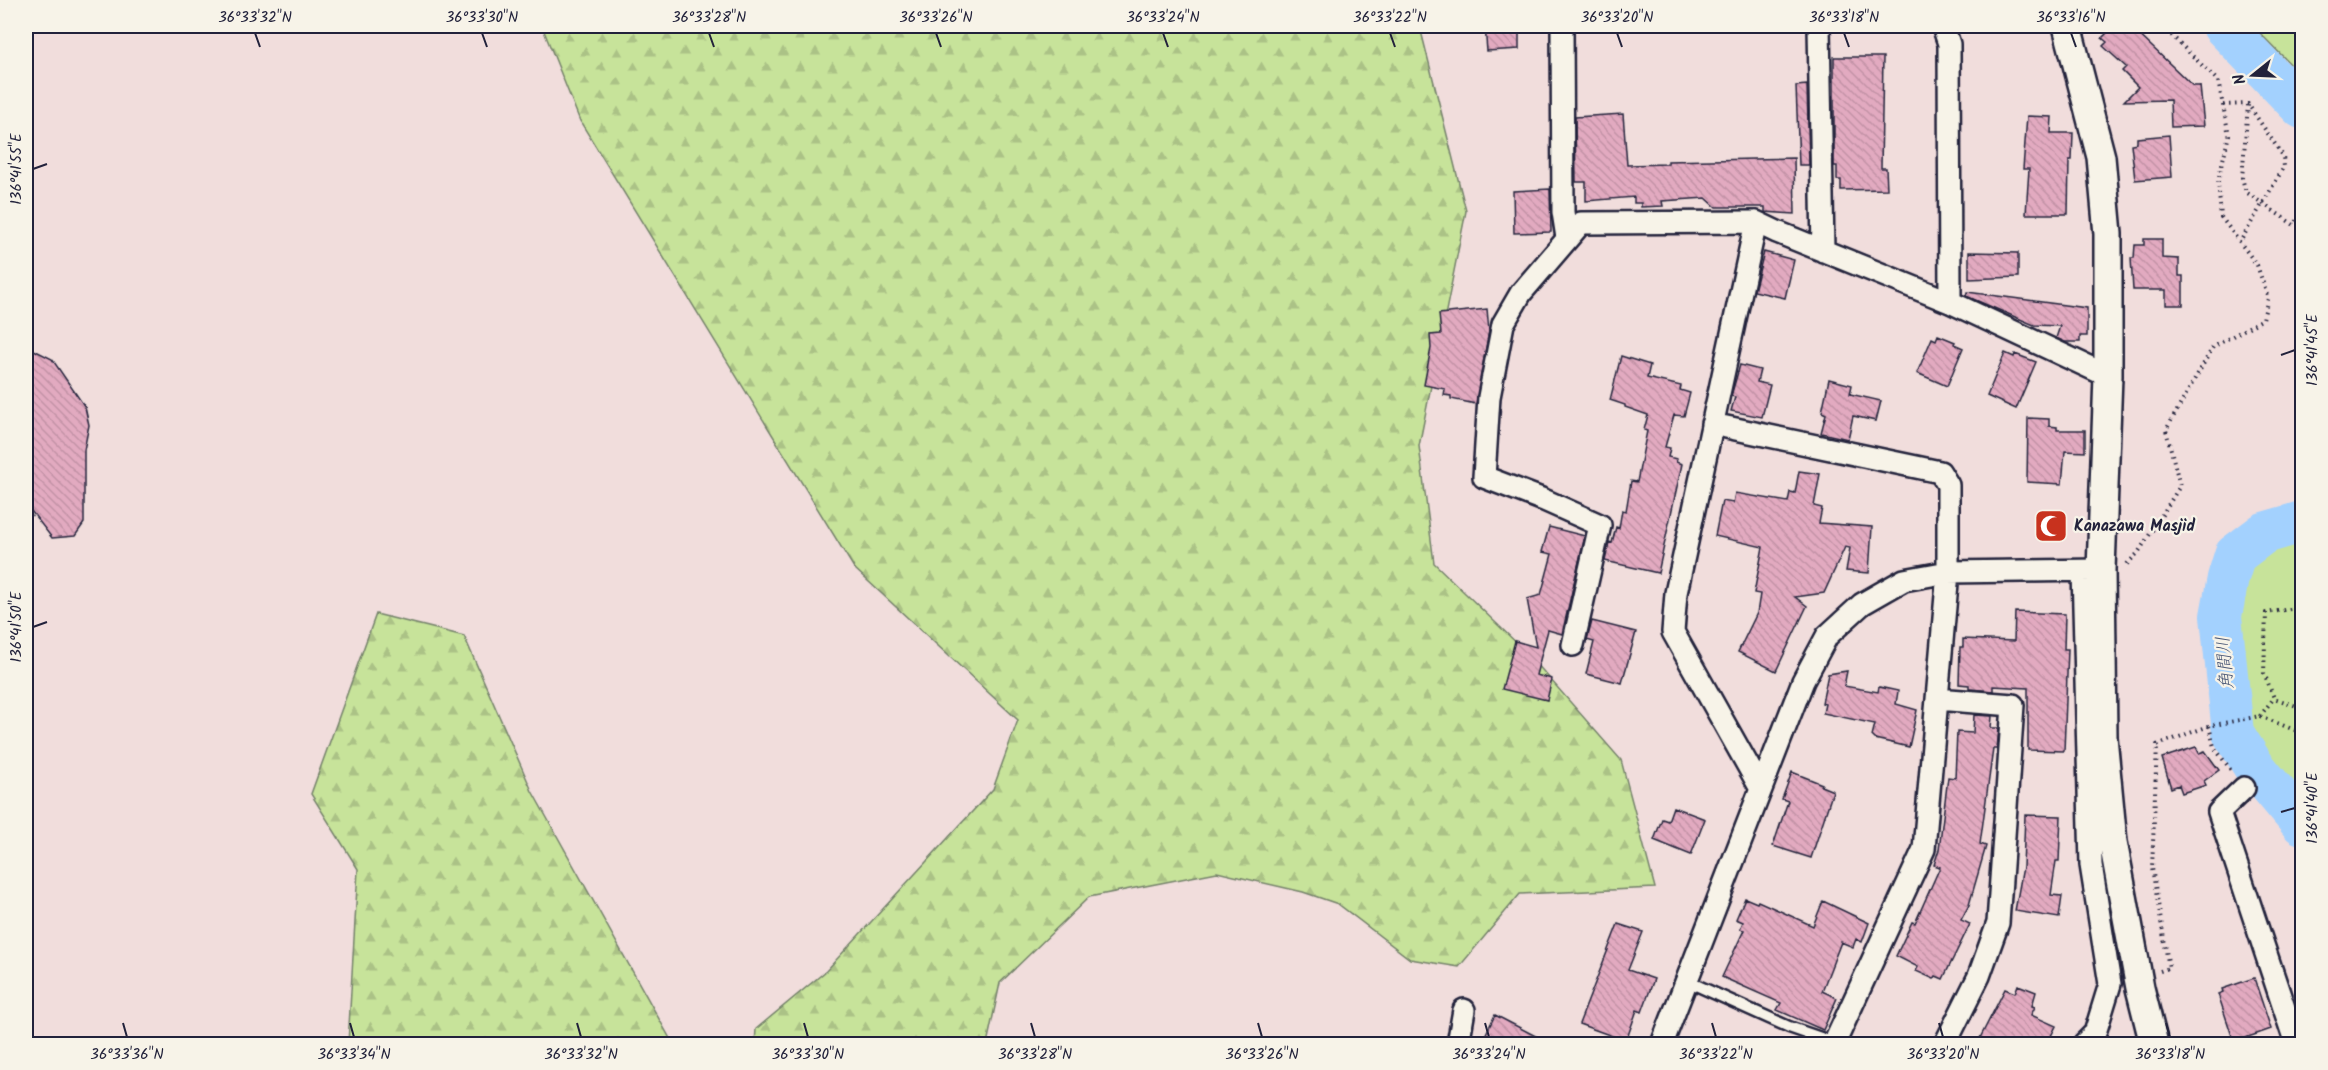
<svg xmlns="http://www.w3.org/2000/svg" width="2328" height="1070" viewBox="0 0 2328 1070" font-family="Kalam,'Klee One',sans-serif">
<defs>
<pattern id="forest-firs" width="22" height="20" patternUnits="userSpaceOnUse" patternTransform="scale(1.5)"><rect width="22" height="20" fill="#c7e39a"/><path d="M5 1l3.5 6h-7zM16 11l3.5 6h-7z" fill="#abc286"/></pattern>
<pattern id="building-back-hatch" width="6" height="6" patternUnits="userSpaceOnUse" patternTransform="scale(1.5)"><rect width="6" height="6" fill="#e2aac0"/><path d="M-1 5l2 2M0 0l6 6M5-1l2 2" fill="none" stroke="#c292a6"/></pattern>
</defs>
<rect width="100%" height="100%" fill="#f1dddc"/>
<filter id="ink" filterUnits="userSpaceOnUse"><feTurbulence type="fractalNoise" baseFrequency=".0167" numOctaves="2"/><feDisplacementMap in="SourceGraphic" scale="12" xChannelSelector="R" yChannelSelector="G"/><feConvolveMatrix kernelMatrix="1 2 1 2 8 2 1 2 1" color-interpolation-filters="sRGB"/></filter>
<g filter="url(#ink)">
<!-- forest -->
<path fill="url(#forest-firs)" stroke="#74826a" stroke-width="1.5" d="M 542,26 L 1421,26 L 1422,35 L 1466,211 L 1419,446 L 1434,563 L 1529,655 L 1621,760 L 1655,888 L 1520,894 L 1459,967 L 1410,959 L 1338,904 L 1303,892 L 1217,872 L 1089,897 L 1000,983 L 987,1044 L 755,1044 L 756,1029 L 826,971 L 993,789 L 1018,720 L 854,568 L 580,121 Z
M 376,614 L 464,636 L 532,791 L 673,1044 L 348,1044 L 358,869 L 311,794 Z"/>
<!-- park -->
<path fill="#c7e39a" stroke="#74826a" stroke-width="1.5" d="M 2253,26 L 2302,26 L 2302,76 Z
M 2302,522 L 2302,796 L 2253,765 L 2233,733 L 2221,616 L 2235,555 L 2264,533 Z"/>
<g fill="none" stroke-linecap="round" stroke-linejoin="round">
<!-- river -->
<path stroke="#a3d1fe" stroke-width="42" d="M 2223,26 L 2302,108
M 2302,522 L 2264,533 L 2235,555 L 2228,578 L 2221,616 L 2233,733 L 2253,765 L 2302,824"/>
</g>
<!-- building -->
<path fill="url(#building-back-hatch)" stroke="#22223b" stroke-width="1.5" d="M 1485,26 L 1519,26 L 1519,49 L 1487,51 Z
M 2114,26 L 2130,26 L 2193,86 L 2200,86 L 2204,126 L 2171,127 L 2170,100 L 2124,101 L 2138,87 L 2122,71 L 2126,67 L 2103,46 L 2107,42 L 2102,38 Z
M 1834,57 L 1883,57 L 1881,168 L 1886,168 L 1887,189 L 1841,190 L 1841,180 L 1837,180 L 1837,166 L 1834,166 Z
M 1807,85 L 1809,165 L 1799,165 L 1796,86 Z
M 1623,114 L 1627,165 L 1668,164 L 1668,161 L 1794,158 L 1795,214 L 1765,212 L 1765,207 L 1716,207 L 1706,198 L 1662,201 L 1663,206 L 1641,207 L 1641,203 L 1634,203 L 1634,197 L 1586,201 L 1586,182 L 1576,182 L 1575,117 Z
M 2027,116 L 2052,117 L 2051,133 L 2073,133 L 2072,160 L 2069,160 L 2068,214 L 2026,214 L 2029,169 L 2023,169 Z
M 2169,135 L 2172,177 L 2135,180 L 2131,144 L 2137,143 L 2137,138 Z
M 1550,189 L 1551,232 L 1514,233 L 1513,191 Z
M 2144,239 L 2162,239 L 2162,258 L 2179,259 L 2179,276 L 2183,276 L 2183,305 L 2166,305 L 2166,290 L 2133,290 L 2131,258 L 2134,258 L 2135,245 L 2144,245 Z
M 1764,252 L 1794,260 L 1785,298 L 1754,291 Z
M 1969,252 L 2018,253 L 2018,277 L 1969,279 Z
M 1967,292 L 2087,308 L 2087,336 L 2080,336 L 2080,342 L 2065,342 L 2056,338 L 2060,326 L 2034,325 L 1966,296 Z
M 1487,309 L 1489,331 L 1476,404 L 1451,399 L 1451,396 L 1444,395 L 1445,389 L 1424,385 L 1431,348 L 1430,335 L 1441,334 L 1439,314 Z
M 1938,335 L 1955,342 L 1954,344 L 1963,348 L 1947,386 L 1917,373 L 1932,338 L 1936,340 Z
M 26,346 L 52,359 L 85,407 L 89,425 L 84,450 L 84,523 L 75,536 L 52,538 L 28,507 L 26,497 Z
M 2005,353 L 2014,357 L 2015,354 L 2036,362 L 2016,409 L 1987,396 Z
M 1621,356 L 1650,365 L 1647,378 L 1681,386 L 1680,390 L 1690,393 L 1684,416 L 1674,415 L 1665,447 L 1670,448 L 1668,457 L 1677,459 L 1676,462 L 1682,464 L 1658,573 L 1605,561 L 1609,542 L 1612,543 L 1616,527 L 1619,528 L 1622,510 L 1626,511 L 1631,481 L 1637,482 L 1647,431 L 1644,430 L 1648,415 L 1625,407 L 1625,405 L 1610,400 Z
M 1740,365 L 1760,370 L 1757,382 L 1770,385 L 1762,417 L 1731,411 L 1735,397 L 1731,396 Z
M 1829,379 L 1852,385 L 1850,394 L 1881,401 L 1876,421 L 1853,416 L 1848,439 L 1821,433 L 1826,414 L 1822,412 Z
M 2028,418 L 2049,419 L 2049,426 L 2057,427 L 2057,430 L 2085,430 L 2085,452 L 2065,451 L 2062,484 L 2027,482 Z
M 1799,471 L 1820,474 L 1814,506 L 1822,508 L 1819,523 L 1872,527 L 1869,573 L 1846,571 L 1850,548 L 1845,547 L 1824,593 L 1795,597 L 1807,606 L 1776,671 L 1738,652 L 1757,613 L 1760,594 L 1754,593 L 1763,547 L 1715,536 L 1722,501 L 1733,503 L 1735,493 L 1788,502 L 1790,492 L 1795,493 Z
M 1549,527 L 1585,536 L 1562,634 L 1548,630 L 1536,675 L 1552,679 L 1547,700 L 1502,689 L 1515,641 L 1536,647 L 1527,599 L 1541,595 L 1552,554 L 1542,552 Z
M 2015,612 L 2065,614 L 2064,649 L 2068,649 L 2064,751 L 2028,750 L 2028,688 L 1993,686 L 1993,691 L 1969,689 L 1969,685 L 1959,684 L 1960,647 L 1963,647 L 1963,639 L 2014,641 Z
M 1592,621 L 1636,632 L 1622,683 L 1586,674 L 1594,642 L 1587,640 Z
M 1847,671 L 1844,686 L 1878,692 L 1879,687 L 1898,691 L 1896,704 L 1917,710 L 1909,747 L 1875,739 L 1872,736 L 1875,724 L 1823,713 L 1825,704 L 1822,703 L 1828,674 Z
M 1974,715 L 1992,716 L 1991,728 L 1999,728 L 1997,749 L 1993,749 L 1980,844 L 1986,846 L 1969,905 L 1961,920 L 1970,924 L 1943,979 L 1936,976 L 1934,979 L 1916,971 L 1918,967 L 1896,956 L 1912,922 L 1915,923 L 1940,867 L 1934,865 L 1939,849 L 1948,777 L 1955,778 L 1957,732 L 1973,733 Z
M 2196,747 L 2199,753 L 2205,751 L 2219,770 L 2204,781 L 2206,785 L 2182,793 L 2179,785 L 2171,788 L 2162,758 Z
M 1792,772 L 1822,784 L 1821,786 L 1833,791 L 1811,858 L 1773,846 L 1788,801 L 1782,799 Z
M 1673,807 L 1705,819 L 1691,855 L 1654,840 L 1662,819 L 1668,821 Z
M 2025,815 L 2061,816 L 2059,861 L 2056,861 L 2051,895 L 2062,896 L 2059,918 L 2015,911 L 2023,867 Z
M 1745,898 L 1757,903 L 1758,901 L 1813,926 L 1823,901 L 1869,923 L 1862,942 L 1856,939 L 1853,947 L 1841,942 L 1822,991 L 1837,998 L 1823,1030 L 1777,1010 L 1781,1003 L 1722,977 L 1744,930 L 1740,929 L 1743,922 L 1736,919 Z
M 1618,924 L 1643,932 L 1628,970 L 1654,979 L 1642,1012 L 1637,1010 L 1626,1041 L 1579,1024 Z
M 2254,978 L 2271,1029 L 2234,1042 L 2218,994 L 2223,992 L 2222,989 Z
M 2018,985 L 2036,992 L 2032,1006 L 2035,1007 L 2031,1015 L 2056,1026 L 2047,1044 L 1977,1044 L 2005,989 L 2015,993 Z
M 1495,1015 L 1551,1044 L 1481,1044 Z"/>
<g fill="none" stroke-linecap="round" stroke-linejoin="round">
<!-- service casing -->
<g stroke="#22223b" stroke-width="15">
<path id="service" d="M 1687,981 L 1789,1027 L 1835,1043"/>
</g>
<!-- minor casing -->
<g stroke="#22223b" stroke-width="26">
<path id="minor" d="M 1562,26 L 1563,212 L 1567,238
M 1819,26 L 1823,251
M 1943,26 L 1949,44 L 1950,302
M 1756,222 L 1676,593 L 1673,632 L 1760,787
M 1712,424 L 1940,472 L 1948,485 L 1948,572 L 1924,849 L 1834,1044
M 2083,571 L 2091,865 L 2110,984 L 2095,1033 L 2084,1044
M 1573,645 L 1600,525 L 1544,500 L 1484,477 L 1489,397 L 1503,324 L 1521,293 L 1581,223 L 1756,222 L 1777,232 L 1950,302 L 2108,376
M 1937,699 L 2013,705 L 1998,923 L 1979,976 L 1945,1044
M 2244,788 L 2219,812 L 2296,1044
M 1458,1044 L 1464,1010
M 1662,1044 L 1803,681 L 1827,636 L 1862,604 L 1904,580 L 1948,572 L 2101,570"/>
</g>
<!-- tertiary casing -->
<g stroke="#22223b" stroke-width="32">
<path id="tertiary" d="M 2067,26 L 2101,157 L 2108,234 L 2108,376 L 2101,570 L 2103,737 L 2113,842 L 2140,988 L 2154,1044"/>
</g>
<!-- path -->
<path stroke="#22223b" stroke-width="4" stroke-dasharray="1.5 4.5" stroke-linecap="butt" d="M 2287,26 L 2296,29 L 2302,26
M 2223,105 L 2248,104 L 2283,156 L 2284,167 L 2240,242
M 2248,105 L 2242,178 L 2246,192 L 2294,225 L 2302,214
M 26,519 L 33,513
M 2127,564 L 2138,553 L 2180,486 L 2166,430 L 2213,347 L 2263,319 L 2268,298 L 2257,265 L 2221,217 L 2218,181 L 2229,135 L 2218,81 L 2162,26
M 2302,607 L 2266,613 L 2264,673 L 2274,698 L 2302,708
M 2260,716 L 2274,698
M 2209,726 L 2214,747 L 2233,773
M 2160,971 L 2169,968 L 2152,868 L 2157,745 L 2209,726 L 2260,716 L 2302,733"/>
<!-- service -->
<use href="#service" stroke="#f7f3e8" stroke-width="10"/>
<!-- minor -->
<use href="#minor" stroke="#f7f3e8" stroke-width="21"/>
<!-- tertiary -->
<use href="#tertiary" stroke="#f7f3e8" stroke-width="27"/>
</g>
</g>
<!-- ticks -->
<path fill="none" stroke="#22223b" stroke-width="2" d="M 255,33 L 260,47M 482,33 L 487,47M 709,33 L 714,47M 936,33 L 941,47M 1163,33 L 1168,47M 1390,33 L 1395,47M 1617,33 L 1622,47M 1844,33 L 1849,47M 2071,33 L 2076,47M 33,169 L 47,164M 2281,355 L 2295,350M 33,627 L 47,622M 2281,812 L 2295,808M 123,1023 L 127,1037M 350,1023 L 354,1037M 577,1023 L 581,1037M 804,1023 L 808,1037M 1031,1023 L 1035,1037M 1258,1023 L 1262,1037M 1485,1023 L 1489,1037M 1712,1023 L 1716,1037M 1939,1023 L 1943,1037M 2166,1023 L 2170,1037"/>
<!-- icons -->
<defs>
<g id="mosque-square" transform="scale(1.725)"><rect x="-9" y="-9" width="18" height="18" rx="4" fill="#c8321e" stroke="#f7f3e8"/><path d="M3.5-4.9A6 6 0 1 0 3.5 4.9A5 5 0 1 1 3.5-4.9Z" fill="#fff"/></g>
</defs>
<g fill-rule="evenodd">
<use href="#mosque-square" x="2051" y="526"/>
</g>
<g text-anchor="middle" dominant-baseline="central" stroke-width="4.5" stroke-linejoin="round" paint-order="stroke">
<!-- poi labels -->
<g font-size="16" font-weight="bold" fill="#22223b" stroke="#f7f3e8" text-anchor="start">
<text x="2074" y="526">Kanazawa Masjid</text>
</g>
<!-- water labels -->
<g font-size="18" font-style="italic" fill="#495776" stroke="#f7f3e8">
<text transform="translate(2226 663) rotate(-95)">角間川</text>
</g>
</g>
<!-- margin -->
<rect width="2328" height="1070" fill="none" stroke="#f7f3e8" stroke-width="66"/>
<!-- north arrow -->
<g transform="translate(2253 75) rotate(252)" stroke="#f7f3e8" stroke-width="4.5" paint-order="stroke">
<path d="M0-4.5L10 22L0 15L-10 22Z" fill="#22223b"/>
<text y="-9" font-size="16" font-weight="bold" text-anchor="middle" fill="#22223b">N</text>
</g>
<rect x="33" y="33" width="2262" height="1004" fill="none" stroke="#22223b" stroke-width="2"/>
<g font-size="15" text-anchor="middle" fill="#22223b">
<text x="255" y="22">36°33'32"N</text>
<text x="482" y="22">36°33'30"N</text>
<text x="709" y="22">36°33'28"N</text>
<text x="936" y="22">36°33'26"N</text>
<text x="1163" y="22">36°33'24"N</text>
<text x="1390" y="22">36°33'22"N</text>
<text x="1617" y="22">36°33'20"N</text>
<text x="1844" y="22">36°33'18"N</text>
<text x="2071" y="22">36°33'16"N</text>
<text transform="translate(16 169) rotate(-90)" y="5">136°41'55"E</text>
<text transform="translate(2312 350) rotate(-90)" y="5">136°41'45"E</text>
<text transform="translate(16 627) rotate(-90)" y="5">136°41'50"E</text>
<text transform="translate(2312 808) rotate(-90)" y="5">136°41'40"E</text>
<text x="127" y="1059">36°33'36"N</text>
<text x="354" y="1059">36°33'34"N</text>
<text x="581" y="1059">36°33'32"N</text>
<text x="808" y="1059">36°33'30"N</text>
<text x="1035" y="1059">36°33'28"N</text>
<text x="1262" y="1059">36°33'26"N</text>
<text x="1489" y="1059">36°33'24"N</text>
<text x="1716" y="1059">36°33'22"N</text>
<text x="1943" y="1059">36°33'20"N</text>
<text x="2170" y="1059">36°33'18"N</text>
</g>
</svg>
